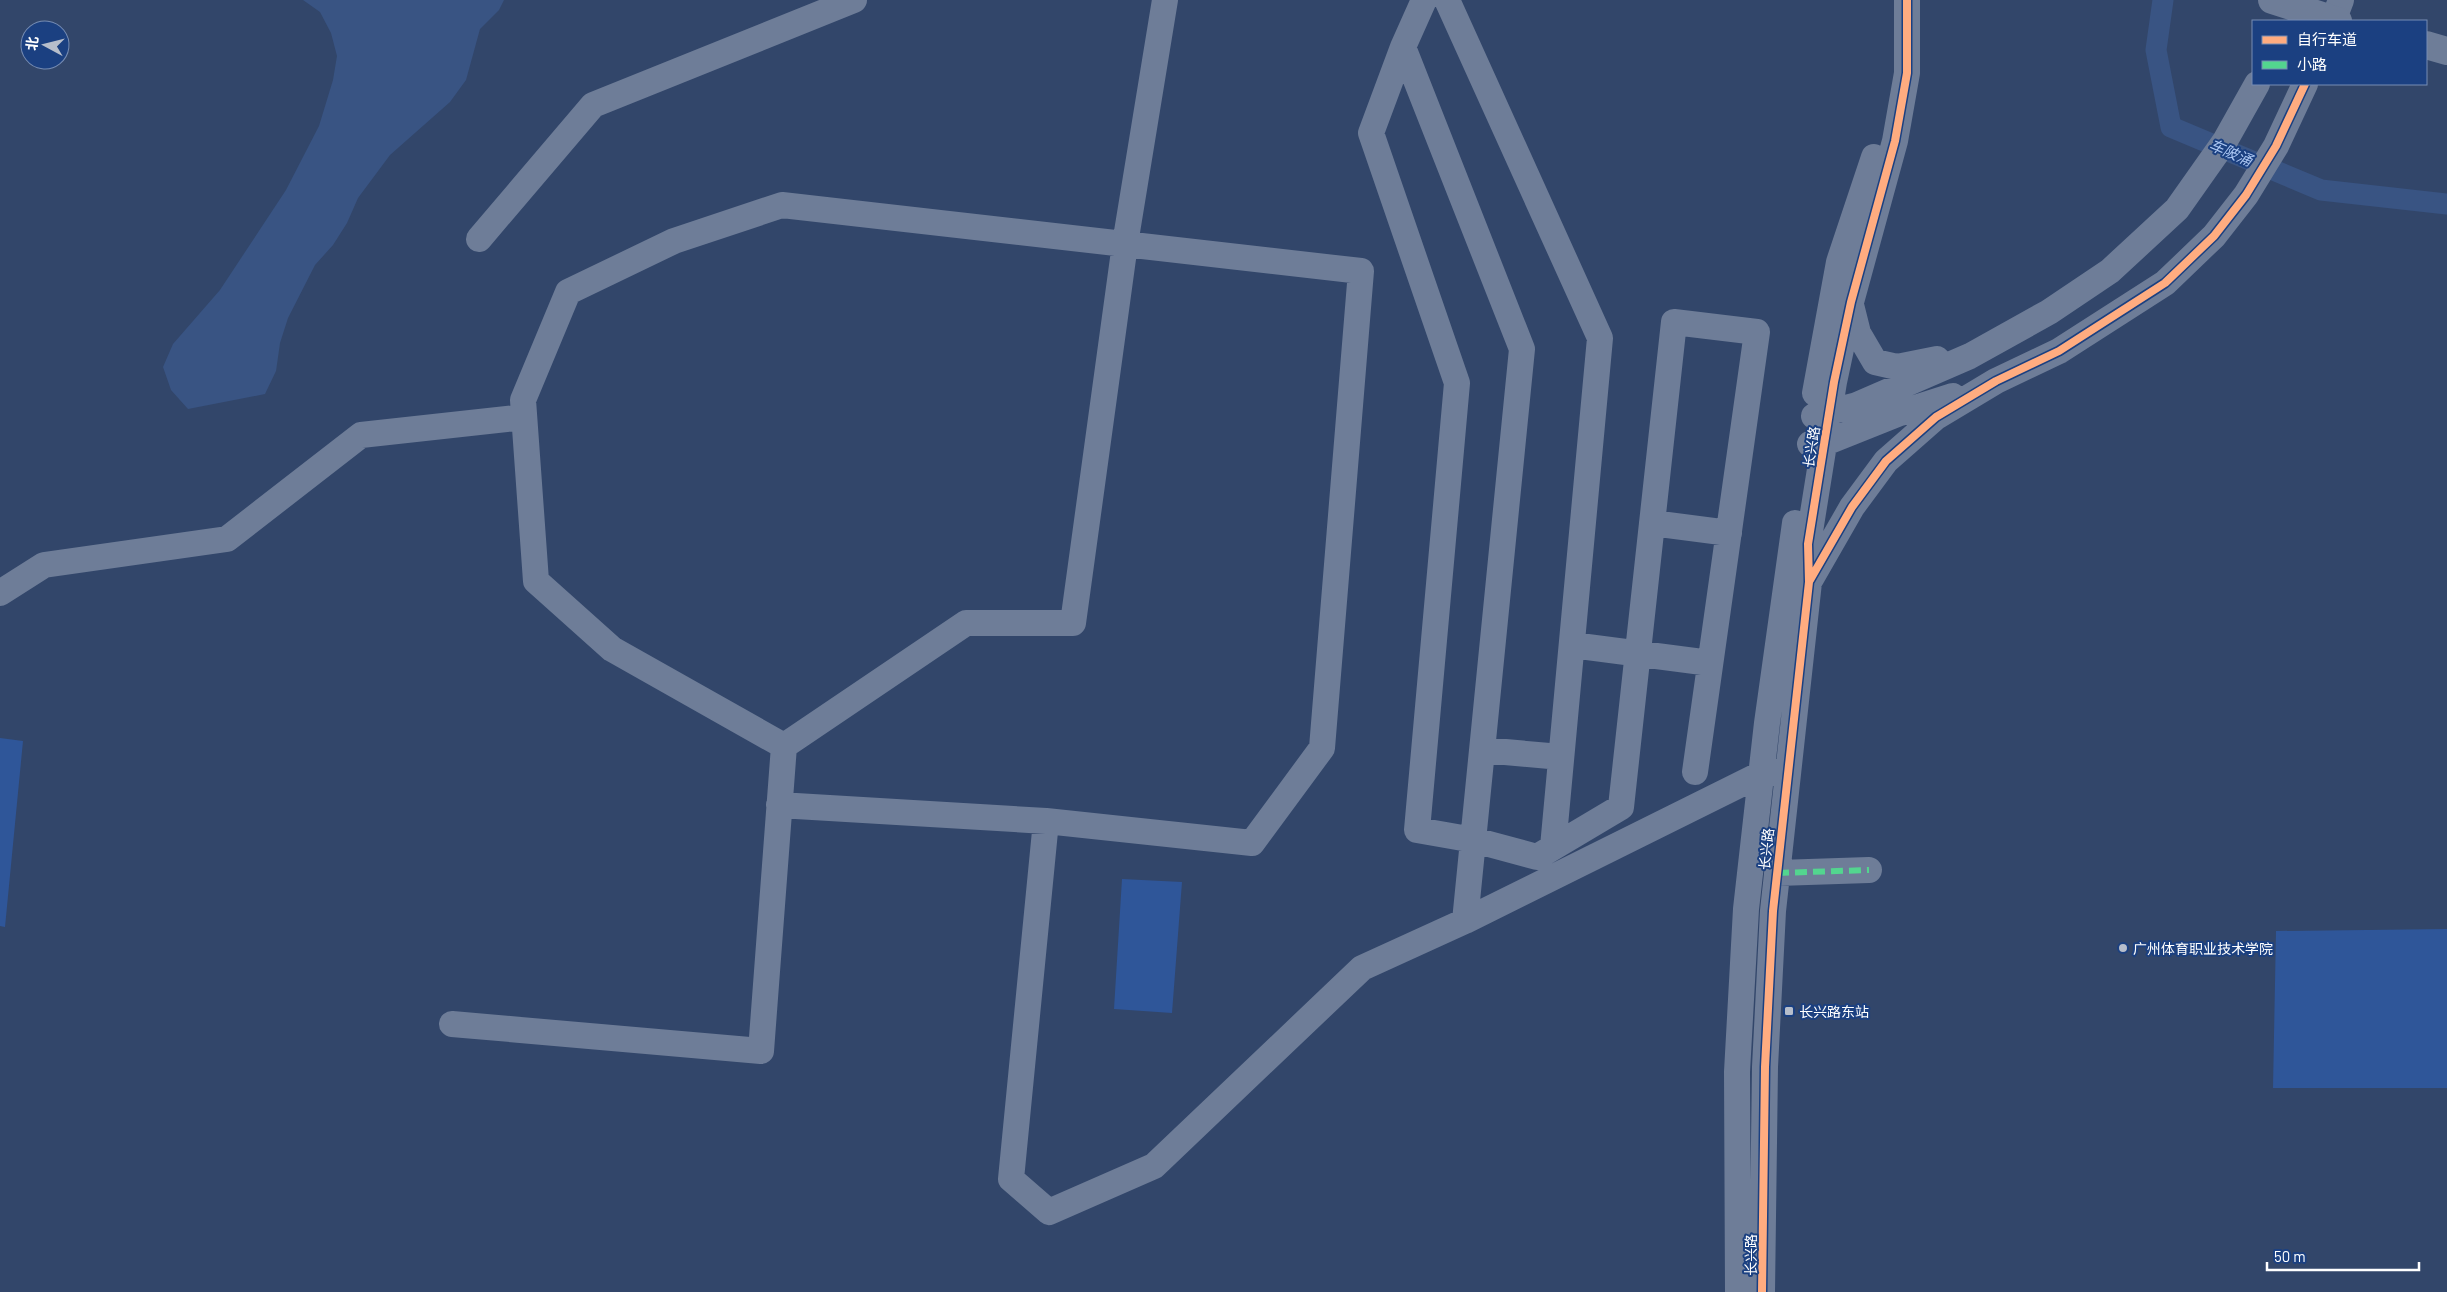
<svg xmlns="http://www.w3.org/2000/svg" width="2447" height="1292" viewBox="0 0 2447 1292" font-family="Barlow,'Noto Sans SC',sans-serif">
<rect width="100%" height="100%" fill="#32466a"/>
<!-- green -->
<path fill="#2f5699" d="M 0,738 L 23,741 L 5,927 L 0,926 Z
M 1122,879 L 1182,882 L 1172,1013 L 1114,1009 Z
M 2447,929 L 2447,1088 L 2273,1088 L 2276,931 Z"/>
<!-- water -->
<path fill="#395483" d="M 303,0 L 504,0 L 499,10 L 480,29 L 466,80 L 450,102 L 390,155 L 358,198 L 347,223 L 333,245 L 315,265 L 288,318 L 280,343 L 276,371 L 265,394 L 188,409 L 171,390 L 163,367 L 173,344 L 220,290 L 286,190 L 319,126 L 333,80 L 337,56 L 331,33 L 320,12 Z"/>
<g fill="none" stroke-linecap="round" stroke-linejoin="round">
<!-- canal -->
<path stroke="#395483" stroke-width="21" d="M 2163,0 L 2156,50 L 2171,127 L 2321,190 L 2447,204"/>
<!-- minor -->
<path stroke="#6e7d98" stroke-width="26" d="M 1424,0 L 1403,47 L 1371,133 L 1457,383 L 1417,830 L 1474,840 L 1537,857 L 1621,807 L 1674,322 L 1757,332 L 1695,772
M 1447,0 L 1600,338 L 1553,847
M 2333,21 L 2341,0
M 1403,47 L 1522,349 L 1465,921
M 479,239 L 593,105 L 854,0
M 1851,305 L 1858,333 L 1875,362 L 1897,367 L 1937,359
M 1815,393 L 1839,262 L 1874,157
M 1814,416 L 1857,405 L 1970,356 L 2049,312 L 2110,271 L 2177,209 L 2225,141 L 2257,84
M 1810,444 L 1825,443 L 1900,413 L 1953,396
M 1652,523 L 1729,533
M 1809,582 L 1852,507 L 1886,461 L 1936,417 L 1996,381 L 2059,351 L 2165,283 L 2214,236 L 2246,195 L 2276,146 L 2305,84
M 0,593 L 44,565 L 227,539 L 361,435 L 524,417
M 1572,645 L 1710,663
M 784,746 L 966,623 L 1073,623 L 1125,244 L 1165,0
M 1483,750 L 1561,757
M 1046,821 L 1011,1179 L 1049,1212 L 1154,1166 L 1362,968 L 1465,921 L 1763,773 L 1787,771
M 1777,873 L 1869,870
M 452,1024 L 761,1051 L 784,746 L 612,649 L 536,581 L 523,400 L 568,292 L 674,241 L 782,205 L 1361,271 L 1322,748 L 1252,843 L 1046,821 L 779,805
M 1738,1292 L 1737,1072 L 1746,909 L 1767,723 L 1795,523
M 1762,1292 L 1765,1067 L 1773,911 L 1809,582 L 1808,544 L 1834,382 L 1851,302 L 1895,141 L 1907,73 L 1907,0"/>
<!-- highway -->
<path stroke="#6e7d98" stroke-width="28" d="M 2426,45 L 2447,51"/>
<!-- highway-bridge -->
<path stroke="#6e7d98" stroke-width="28" d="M 2272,0 L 2338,21"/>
<!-- quiet -->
<path stroke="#53d58f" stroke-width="6" stroke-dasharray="12 6" stroke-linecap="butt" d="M 1777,873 L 1869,870"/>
<!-- cycleway casing -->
<g stroke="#1b4081" stroke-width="11">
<path id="cycleway" d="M 1810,580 L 1852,507 L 1886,461 L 1936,417 L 1996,381 L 2059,351 L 2165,283 L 2214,236 L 2246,195 L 2276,146 L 2305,84
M 1762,1292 L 1765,1067 L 1773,911 L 1809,582 L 1808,544 L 1834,382 L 1851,302 L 1895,141 L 1907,73 L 1907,0"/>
</g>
<!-- cycleway -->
<use href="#cycleway" stroke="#ffac80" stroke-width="8"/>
</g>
<!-- markers -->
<g fill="#b7becb" stroke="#1b4081" stroke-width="2">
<circle cx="2123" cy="948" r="5"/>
<rect x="1784" y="1006" width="10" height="10" rx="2.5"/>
</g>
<g text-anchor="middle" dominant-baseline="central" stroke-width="4" stroke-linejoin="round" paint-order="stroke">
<!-- street labels -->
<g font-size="14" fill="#fff" stroke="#1b4081">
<text transform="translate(1811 447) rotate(-81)">长兴路</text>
<text transform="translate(1766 849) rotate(-84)">长兴路</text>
<text transform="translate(1750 1255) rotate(-90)">长兴路</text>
</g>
<!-- poi labels -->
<g font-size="14" fill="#fff" stroke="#1b4081" text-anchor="start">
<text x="2133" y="948">广州体育职业技术学院</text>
<text x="1799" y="1011">长兴路东站</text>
</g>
<!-- water labels -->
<g font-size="15" font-style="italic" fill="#abc6f2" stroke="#1b4081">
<text transform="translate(2231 152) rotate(23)">车陂涌</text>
</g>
</g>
<!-- legend -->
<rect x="2252" y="20" width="175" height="65" fill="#1b4081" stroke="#768cb3"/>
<rect x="2262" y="36" width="25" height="8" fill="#ffac80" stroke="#768cb3"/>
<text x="2297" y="45" font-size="15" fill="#ffffff">自行车道</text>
<rect x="2262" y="61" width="25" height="8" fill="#53d58f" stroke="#768cb3"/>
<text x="2297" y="70" font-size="15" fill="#ffffff">小路</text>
<!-- north arrow -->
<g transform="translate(45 45) rotate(277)"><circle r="24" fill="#1b4081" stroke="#768cb3"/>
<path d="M0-4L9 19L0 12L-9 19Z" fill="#b7becb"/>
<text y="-8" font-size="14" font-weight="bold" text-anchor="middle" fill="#ffffff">北</text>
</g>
<!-- scale -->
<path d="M2267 1262v8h152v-8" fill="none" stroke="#ffffff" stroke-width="2.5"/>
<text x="2274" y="1262" font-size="15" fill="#ffffff" stroke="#1b4081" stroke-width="4" paint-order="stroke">50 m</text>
</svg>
